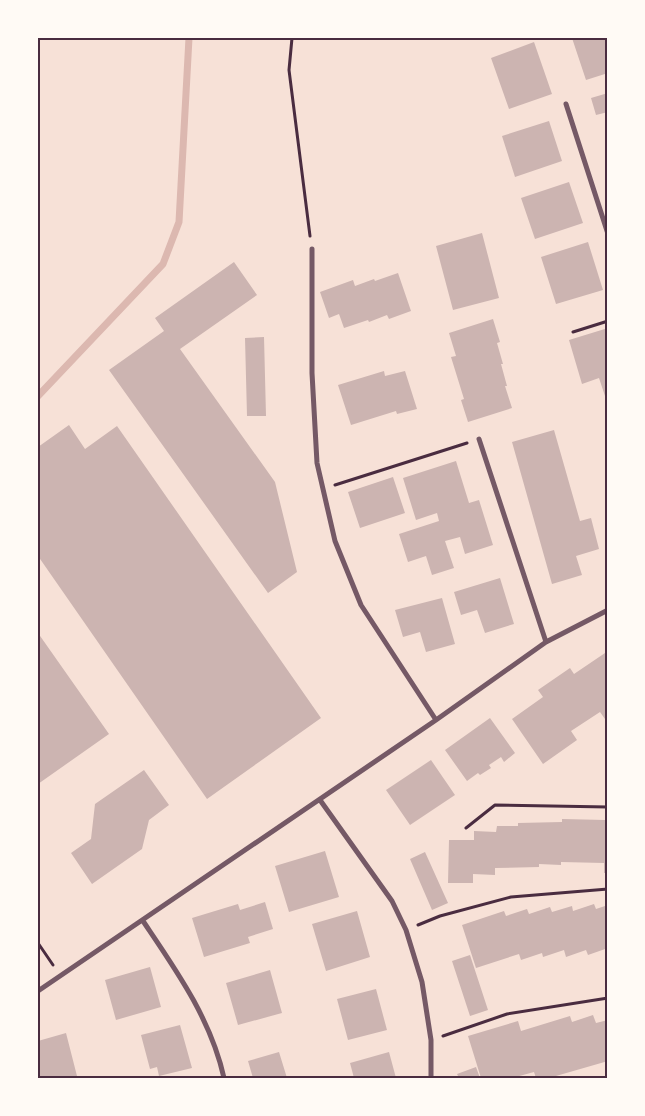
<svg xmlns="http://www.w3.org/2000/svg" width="645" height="1116" viewBox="0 0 645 1116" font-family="'Zilla Slab',serif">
<rect width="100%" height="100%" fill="#f7e1d7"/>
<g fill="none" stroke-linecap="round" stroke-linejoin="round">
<!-- stream -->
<path stroke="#dcb8b0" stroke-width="7" d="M 38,396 L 163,264 L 179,222 L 189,38"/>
</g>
<!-- building -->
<path fill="#ccb4b1" d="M 572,38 L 608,38 L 608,73 L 586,80 Z
M 534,42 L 552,94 L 509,109 L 491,58 Z
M 608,93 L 608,112 L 596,115 L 591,98 Z
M 549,121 L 562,161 L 515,177 L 502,136 Z
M 569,182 L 583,223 L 535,239 L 521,198 Z
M 482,233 L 499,298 L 453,310 L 436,246 Z
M 588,242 L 603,290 L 556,304 L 541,257 Z
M 234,262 L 257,295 L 180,349 L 275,482 L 297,572 L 268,593 L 109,370 L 164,331 L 155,318 Z
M 398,273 L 411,311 L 389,319 L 387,315 L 369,322 L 368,320 L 344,328 L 339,314 L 329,318 L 320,292 L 353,280 L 355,286 L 374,279 L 375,281 Z
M 493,319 L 500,342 L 497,343 L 503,364 L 501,364 L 507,386 L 505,386 L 512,408 L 468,422 L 461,400 L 464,399 L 451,357 L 456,356 L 449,333 Z
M 608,328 L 608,395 L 605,396 L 599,378 L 582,384 L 569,340 Z
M 264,337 L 266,416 L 247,416 L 245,338 Z
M 384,371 L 385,376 L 405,371 L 417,409 L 397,414 L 396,411 L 351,425 L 338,385 Z
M 69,425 L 85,449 L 117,426 L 321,718 L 207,799 L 38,556 L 38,447 Z
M 554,430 L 580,521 L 591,518 L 599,549 L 576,556 L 582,575 L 552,584 L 512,442 Z
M 456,461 L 469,503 L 479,500 L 493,545 L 465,554 L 460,537 L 445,541 L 454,568 L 432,575 L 426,556 L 408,562 L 399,534 L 439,521 L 437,513 L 416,520 L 403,478 Z
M 393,477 L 405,513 L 360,528 L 348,492 Z
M 500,578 L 514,624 L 485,633 L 477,610 L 461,615 L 454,592 Z
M 442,598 L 455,644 L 426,652 L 420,632 L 403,637 L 395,610 Z
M 38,633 L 109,734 L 38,784 Z
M 605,653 L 608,657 L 608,718 L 605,719 L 600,712 L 571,731 L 577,740 L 543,764 L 512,719 L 543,697 L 538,690 L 570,668 L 574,674 Z
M 490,718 L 515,753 L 504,762 L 501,757 L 489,765 L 491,768 L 480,775 L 478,773 L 467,781 L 445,750 Z
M 431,760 L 455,795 L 410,825 L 386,790 Z
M 144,770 L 169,805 L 149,820 L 142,849 L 92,884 L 71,853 L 91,839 L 95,804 Z
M 606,809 L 608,809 L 608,873 L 604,873 L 604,863 L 561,862 L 561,865 L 539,864 L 539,867 L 495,868 L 495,875 L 473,874 L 473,883 L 448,883 L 449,840 L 474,840 L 474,831 L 496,832 L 497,826 L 518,826 L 518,823 L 562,822 L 562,819 L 605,820 Z
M 325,851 L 339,897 L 289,912 L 275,866 Z
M 425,852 L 448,903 L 432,910 L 410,859 Z
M 265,902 L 273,929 L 248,937 L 250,943 L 204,957 L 192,918 L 238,904 L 240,910 Z
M 594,904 L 596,909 L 608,905 L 608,948 L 588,955 L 586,950 L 566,957 L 564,950 L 543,957 L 542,953 L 521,960 L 519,954 L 476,968 L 462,925 L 504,911 L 506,916 L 527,909 L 529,914 L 550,907 L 552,912 L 572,906 L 573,911 Z
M 357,911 L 370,957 L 326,971 L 312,924 Z
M 470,955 L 488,1010 L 470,1016 L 452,961 Z
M 150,967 L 161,1007 L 116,1020 L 105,980 Z
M 270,970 L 282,1013 L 238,1025 L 226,983 Z
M 376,989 L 387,1030 L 348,1040 L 337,999 Z
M 593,1015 L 596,1023 L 608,1020 L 608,1061 L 549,1078 L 536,1078 L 534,1072 L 512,1078 L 481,1078 L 468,1036 L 518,1021 L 521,1031 L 570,1016 L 572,1022 Z
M 180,1025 L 192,1068 L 159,1076 L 157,1067 L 150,1069 L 141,1035 Z
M 66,1033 L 77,1076 L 69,1078 L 38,1078 L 38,1041 Z
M 279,1052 L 287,1078 L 253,1078 L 248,1061 Z
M 389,1052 L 396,1078 L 354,1078 L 350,1063 Z
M 476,1067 L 480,1078 L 459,1078 L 457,1074 Z"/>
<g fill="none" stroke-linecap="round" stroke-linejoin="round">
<!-- path -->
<path stroke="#4a2c40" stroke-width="3" d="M 292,38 L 289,70 L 310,236
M 573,332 L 608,321
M 335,485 L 467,443
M 466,828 L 495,805 L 608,807
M 418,925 L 440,916 L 511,897 L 608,889
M 38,943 L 53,965
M 443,1036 L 507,1014 L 608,998"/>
<!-- minor -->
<path stroke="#755966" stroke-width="5" d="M 566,104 L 608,234
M 312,249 L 312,373 L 317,463 L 335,541 L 361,605 L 436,720
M 479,439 L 546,642
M 320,800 L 392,901 L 406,930 L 422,982 L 431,1040 L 431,1078
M 143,921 C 176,970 211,1019 224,1078
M 38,991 L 436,720 L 546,642 L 608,610"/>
</g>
<!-- border -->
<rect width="645" height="1116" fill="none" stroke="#fffaf5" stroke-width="78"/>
<rect x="39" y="39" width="567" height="1038" fill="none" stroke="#4a2c40" stroke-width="2"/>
</svg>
